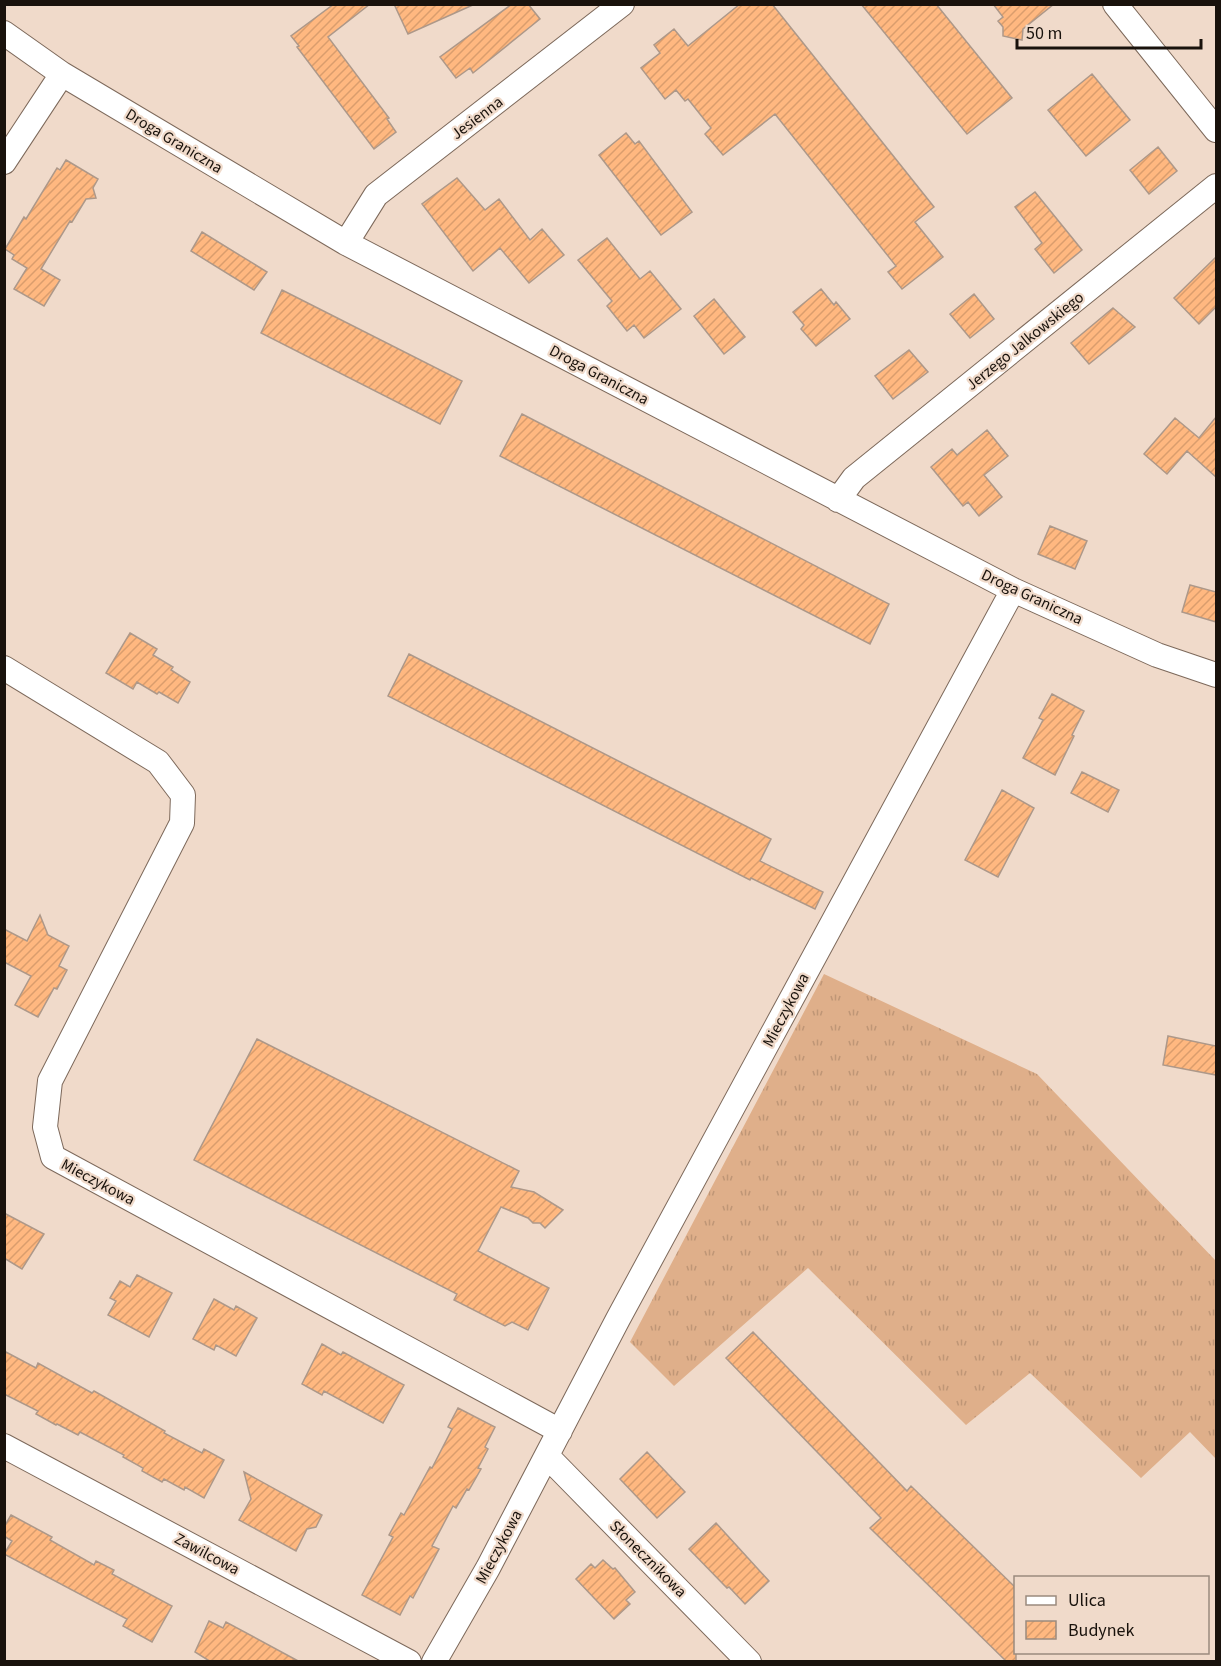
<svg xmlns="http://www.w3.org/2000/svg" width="1221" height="1666" viewBox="0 0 1221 1666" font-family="'Source Sans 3',sans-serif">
<defs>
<pattern id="grass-tufts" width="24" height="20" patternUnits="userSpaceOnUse" patternTransform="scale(1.5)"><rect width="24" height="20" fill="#dfaf8a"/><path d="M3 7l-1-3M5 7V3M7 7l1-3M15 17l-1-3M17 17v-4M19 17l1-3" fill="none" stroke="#bf9676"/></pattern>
<pattern id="building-hatch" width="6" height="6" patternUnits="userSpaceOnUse" patternTransform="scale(1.5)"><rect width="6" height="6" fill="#ffb880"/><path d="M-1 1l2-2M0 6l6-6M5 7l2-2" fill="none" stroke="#da9d6d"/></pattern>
</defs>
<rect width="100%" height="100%" fill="#f0daca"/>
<!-- grass -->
<path fill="url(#grass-tufts)" d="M 824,974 L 1037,1074 L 1216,1261 L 1216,1459 L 1190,1432 L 1141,1478 L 1030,1373 L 966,1425 L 808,1268 L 674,1386 L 630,1342 Z"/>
<!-- building -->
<path fill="url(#building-hatch)" stroke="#ad9889" stroke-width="1.5" d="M 334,4 L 370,4 L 328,37 L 389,118 L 387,119 L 396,132 L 374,149 L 297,47 L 299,46 L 291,36 Z
M 394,4 L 475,4 L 408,34 Z
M 512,4 L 528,4 L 540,19 L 473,73 L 470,68 L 456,78 L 440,57 Z
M 740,4 L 772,4 L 934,207 L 915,222 L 943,257 L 902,289 L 888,272 L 896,266 L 775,114 L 723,155 L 705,134 L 711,128 L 688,99 L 685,101 L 676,90 L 665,99 L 641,68 L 660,53 L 654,45 L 674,29 L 688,46 Z
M 861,4 L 936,4 L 1012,98 L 967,134 Z
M 993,4 L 1054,4 L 1023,29 L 1022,40 L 1003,36 L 1003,27 L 998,21 L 1003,17 Z
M 1092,74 L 1130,120 L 1086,156 L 1048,110 Z
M 626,133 L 635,144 L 639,141 L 692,212 L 661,235 L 599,155 Z
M 1158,147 L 1177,171 L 1149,194 L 1130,170 Z
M 66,160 L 98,179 L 93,188 L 96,198 L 86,199 L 72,222 L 70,221 L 41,269 L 60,280 L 44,306 L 14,289 L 27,268 L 12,259 L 14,255 L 5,249 L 24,217 L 26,219 L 57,168 L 60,170 Z
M 457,178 L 485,210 L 499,199 L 530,240 L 542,229 L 564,255 L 529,283 L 500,248 L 473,271 L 422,204 Z
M 1035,192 L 1082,250 L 1054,273 L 1035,249 L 1042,243 L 1015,207 Z
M 202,232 L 267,272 L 254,290 L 191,251 Z
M 607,238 L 640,279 L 650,271 L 681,309 L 644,338 L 634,325 L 627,331 L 607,306 L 612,301 L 578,260 Z
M 1216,257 L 1216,307 L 1199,324 L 1174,298 Z
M 821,289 L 834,305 L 836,302 L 850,319 L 816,346 L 801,329 L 804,325 L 793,312 Z
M 282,290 L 462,381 L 440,424 L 261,333 Z
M 974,294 L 994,319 L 970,338 L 950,314 Z
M 714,299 L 745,337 L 724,354 L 694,316 Z
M 1113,308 L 1135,327 L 1089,364 L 1071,343 Z
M 909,350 L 928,372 L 893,399 L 875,376 Z
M 522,414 L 889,604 L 870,644 L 500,456 Z
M 1216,417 L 1216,477 L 1187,451 L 1167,474 L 1144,454 L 1175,418 L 1199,438 Z
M 987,430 L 1008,456 L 984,475 L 1002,497 L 979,516 L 968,502 L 963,506 L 931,467 L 952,449 L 957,455 Z
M 1050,526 L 1087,541 L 1075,569 L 1038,554 Z
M 1190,585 L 1216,592 L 1216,622 L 1182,612 Z
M 130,633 L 157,649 L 153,655 L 173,667 L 171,670 L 190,682 L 178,703 L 159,692 L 157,694 L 137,682 L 133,689 L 106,673 Z
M 409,654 L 771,839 L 760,861 L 823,892 L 815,909 L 751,878 L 750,880 L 388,696 Z
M 1052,694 L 1084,711 L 1072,735 L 1074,736 L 1055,775 L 1023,758 L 1043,720 L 1039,718 Z
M 1082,772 L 1119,790 L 1108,812 L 1071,793 Z
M 1002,790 L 1034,808 L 998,877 L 965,860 Z
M 40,915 L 48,935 L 69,946 L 59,966 L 67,970 L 57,989 L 54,988 L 38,1017 L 15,1005 L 31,976 L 4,962 L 4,929 L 27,941 Z
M 1168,1036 L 1216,1046 L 1216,1075 L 1163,1065 Z
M 257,1039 L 519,1171 L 511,1187 L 534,1192 L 563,1210 L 545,1228 L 540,1223 L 533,1223 L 528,1218 L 501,1207 L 478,1251 L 549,1288 L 528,1330 L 512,1322 L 505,1326 L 454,1300 L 457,1294 L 194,1160 Z
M 4,1213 L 44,1234 L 22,1269 L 4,1258 Z
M 137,1275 L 172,1293 L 149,1337 L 108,1315 L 116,1301 L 110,1298 L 120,1281 L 130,1287 Z
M 214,1299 L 234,1310 L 236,1306 L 257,1318 L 236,1356 L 216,1345 L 214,1350 L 193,1339 Z
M 753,1332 L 907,1491 L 911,1486 L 1016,1588 L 1016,1662 L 1007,1662 L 870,1528 L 881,1518 L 726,1358 Z
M 322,1344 L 341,1355 L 343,1352 L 404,1385 L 383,1423 L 324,1391 L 322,1395 L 302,1384 Z
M 4,1351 L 36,1368 L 38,1363 L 92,1393 L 94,1391 L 165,1431 L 164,1433 L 202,1453 L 204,1449 L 224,1460 L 204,1498 L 185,1487 L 184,1490 L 164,1479 L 162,1482 L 142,1471 L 143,1468 L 123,1457 L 124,1455 L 80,1432 L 78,1435 L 57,1424 L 56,1425 L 36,1414 L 38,1411 L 4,1394 Z
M 458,1408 L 495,1427 L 485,1447 L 488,1449 L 478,1468 L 481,1469 L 469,1490 L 467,1489 L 456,1508 L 453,1506 L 432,1546 L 439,1549 L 413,1598 L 410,1596 L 400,1615 L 362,1595 L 393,1537 L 389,1535 L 401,1513 L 404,1515 L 430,1467 L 432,1468 L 452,1429 L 448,1427 Z
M 647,1452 L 685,1492 L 657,1518 L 620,1479 Z
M 244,1472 L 322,1515 L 316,1527 L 307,1529 L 296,1551 L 239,1520 L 251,1499 Z
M 11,1515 L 52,1537 L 50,1540 L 94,1565 L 96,1561 L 114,1570 L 112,1574 L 172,1606 L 152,1642 L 123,1626 L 127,1619 L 4,1554 L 12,1541 L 4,1536 L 4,1527 Z
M 716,1523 L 769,1581 L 745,1604 L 729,1587 L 727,1588 L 689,1549 Z
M 603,1560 L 613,1569 L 615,1568 L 635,1592 L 626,1600 L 630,1604 L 614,1619 L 576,1579 L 591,1564 L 595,1568 Z
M 209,1621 L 223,1628 L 226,1622 L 300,1662 L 211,1662 L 195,1652 Z"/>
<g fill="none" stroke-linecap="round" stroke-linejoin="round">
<!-- minor casing -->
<g stroke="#7d695b" stroke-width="26">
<path id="minor" d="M 1115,4 L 1216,130
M 4,33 L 62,74 L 346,243 L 1013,590 L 1157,655 L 1216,675
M 4,162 L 62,74
M 346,243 L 376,195 L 622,4
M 838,500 L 854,478 L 1216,186
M 4,668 L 158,762 L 183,795 L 182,823 L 50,1081 L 45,1127 L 53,1157 L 560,1431
M 4,1446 L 409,1662
M 547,1456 L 749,1662
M 434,1662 L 488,1568 L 618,1319 L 1013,590"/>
</g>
<!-- minor -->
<use href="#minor" stroke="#fff" stroke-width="24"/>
</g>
<g text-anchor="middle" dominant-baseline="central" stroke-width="4.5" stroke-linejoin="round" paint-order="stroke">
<!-- street labels -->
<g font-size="16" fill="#19120c" stroke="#f0daca">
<text transform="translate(477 118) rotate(-37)">Jesienna</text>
<text transform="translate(174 141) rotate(31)">Droga Graniczna</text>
<text transform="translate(1025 341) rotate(-39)">Jerzego Jalkowskiego</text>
<text transform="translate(599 375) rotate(28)">Droga Graniczna</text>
<text transform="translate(1032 597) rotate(25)">Droga Graniczna</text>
<text transform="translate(786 1010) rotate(-62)">Mieczykowa</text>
<text transform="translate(98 1182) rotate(28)">Mieczykowa</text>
<text transform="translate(499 1547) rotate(-62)">Mieczykowa</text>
<text transform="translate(207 1554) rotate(28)">Zawilcowa</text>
<text transform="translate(648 1559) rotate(45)">Słonecznikowa</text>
</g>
</g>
<!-- border -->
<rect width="1221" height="1666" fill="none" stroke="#19120c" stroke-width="12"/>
<!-- legend -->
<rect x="1014" y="1576" width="195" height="78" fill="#f0daca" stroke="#9a8a7e" stroke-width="1.5"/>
<rect x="1026" y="1596" width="30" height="9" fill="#ffffff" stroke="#9a8a7e" stroke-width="1.5"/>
<text x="1068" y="1606" font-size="18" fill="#19120c">Ulica</text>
<rect x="1026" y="1621" width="30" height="18" fill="url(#building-hatch)" stroke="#9a8a7e" stroke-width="1.5"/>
<text x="1068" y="1636" font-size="18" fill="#19120c">Budynek</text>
<!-- scale -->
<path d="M1017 39v9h184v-9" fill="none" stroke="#19120c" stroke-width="3"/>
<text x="1026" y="39" font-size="18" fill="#19120c" stroke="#f0daca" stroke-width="4.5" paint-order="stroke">50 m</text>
</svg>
